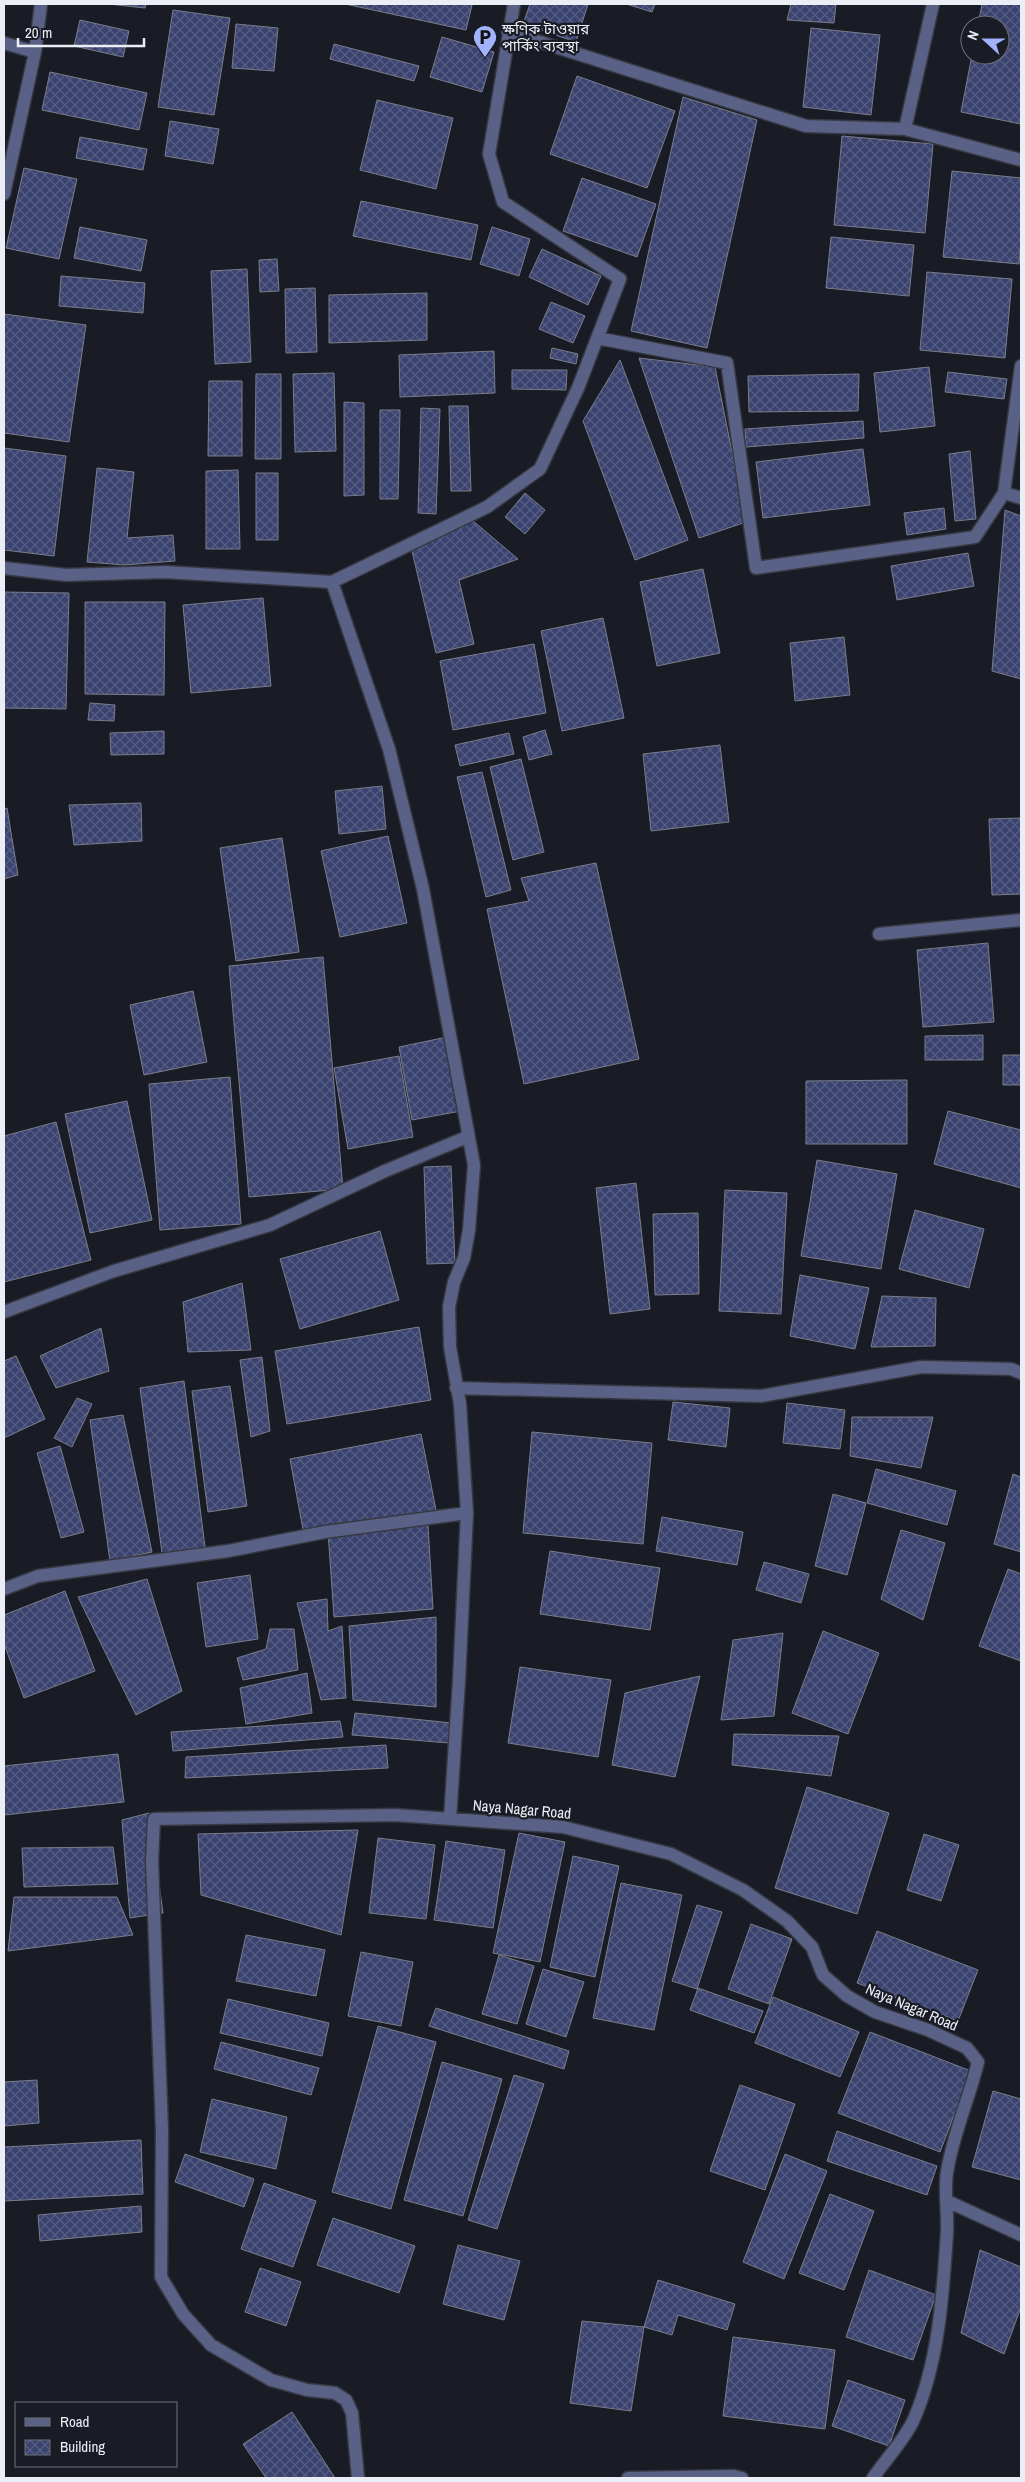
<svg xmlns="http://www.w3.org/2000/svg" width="1025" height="2482" viewBox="0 0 1025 2482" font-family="'Archivo Narrow','Noto Sans Bengali',sans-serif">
<defs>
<pattern id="building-cross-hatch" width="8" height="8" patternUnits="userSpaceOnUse" patternTransform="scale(1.25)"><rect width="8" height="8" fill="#3a426f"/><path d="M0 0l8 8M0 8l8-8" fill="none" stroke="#575e84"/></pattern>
</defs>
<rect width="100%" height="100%" fill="#191c25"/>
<!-- building -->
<path fill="url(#building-cross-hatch)" stroke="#7a7d89" d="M 108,4 L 146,4 L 145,8 Z
M 345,4 L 467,4 L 472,5 L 466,30 Z
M 530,4 L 588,4 L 576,42 L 523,24 Z
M 626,4 L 655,4 L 652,12 Z
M 791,4 L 836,4 L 834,23 L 787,20 Z
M 982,4 L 1021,4 L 1021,124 L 961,112 L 972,55 L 1000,55 L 1000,25 L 978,25 Z
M 173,10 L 230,18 L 214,115 L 158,107 Z
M 80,20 L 129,31 L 123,57 L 74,46 Z
M 236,24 L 278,28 L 274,71 L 232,68 Z
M 811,28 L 880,35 L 871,115 L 803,107 Z
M 442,37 L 494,52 L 482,92 L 430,77 Z
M 334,44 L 419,66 L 414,81 L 330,59 Z
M 50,72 L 147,93 L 139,130 L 42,110 Z
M 577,76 L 675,111 L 647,188 L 550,154 Z
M 683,97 L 757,120 L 707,348 L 631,331 Z
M 377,100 L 453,118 L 436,189 L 360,170 Z
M 170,121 L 219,129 L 213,164 L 165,156 Z
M 842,136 L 933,144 L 925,233 L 834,225 Z
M 80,137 L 147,149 L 143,170 L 76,158 Z
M 24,168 L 77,179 L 59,259 L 6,248 Z
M 952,171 L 1021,178 L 1021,241 L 1019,264 L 943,257 Z
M 582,178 L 656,204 L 637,257 L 563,231 Z
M 361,201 L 478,225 L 471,260 L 353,236 Z
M 80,227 L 147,240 L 141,271 L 74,258 Z
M 492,227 L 530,239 L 519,276 L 480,264 Z
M 831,237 L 914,245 L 909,296 L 826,288 Z
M 542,249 L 601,276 L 588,305 L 529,277 Z
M 277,259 L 279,291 L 260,292 L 259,260 Z
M 247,269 L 251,362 L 215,364 L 211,271 Z
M 927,272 L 1012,279 L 1005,358 L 920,350 Z
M 61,276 L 145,283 L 143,313 L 59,306 Z
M 315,288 L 317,352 L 286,353 L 285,289 Z
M 427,293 L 427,340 L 329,343 L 329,295 Z
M 551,302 L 585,316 L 573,343 L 539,329 Z
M 4,314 L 86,325 L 69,442 L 4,433 Z
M 552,348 L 578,354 L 576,364 L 550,358 Z
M 494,351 L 495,393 L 400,397 L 399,355 Z
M 639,358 L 715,367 L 746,522 L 699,538 Z
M 620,360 L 688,540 L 635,560 L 583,421 Z
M 929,367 L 935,426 L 880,432 L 874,373 Z
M 512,370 L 567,370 L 566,390 L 512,389 Z
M 948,372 L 1007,379 L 1004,399 L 945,392 Z
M 334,373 L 336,451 L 295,452 L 293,374 Z
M 256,374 L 281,374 L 281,459 L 255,459 Z
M 859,374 L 858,411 L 749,412 L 748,376 Z
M 209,381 L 242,381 L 242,456 L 208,456 Z
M 344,402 L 364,403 L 364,495 L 344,496 Z
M 449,406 L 468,406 L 471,491 L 451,491 Z
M 421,408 L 440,409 L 436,514 L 418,513 Z
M 380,410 L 400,410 L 398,499 L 380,499 Z
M 863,421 L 864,438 L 746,447 L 745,429 Z
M 4,448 L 66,456 L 54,556 L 4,550 Z
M 863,449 L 870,505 L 763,518 L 756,462 Z
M 970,451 L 976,519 L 955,521 L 949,454 Z
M 97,468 L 134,472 L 127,538 L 173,535 L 175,561 L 124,565 L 87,562 Z
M 238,470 L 240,549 L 206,549 L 206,471 Z
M 256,473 L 278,473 L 278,540 L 256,540 Z
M 525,493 L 545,510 L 525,534 L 505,517 Z
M 944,508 L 946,529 L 907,535 L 904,513 Z
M 1005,510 L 1021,516 L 1021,679 L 992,671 Z
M 472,520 L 518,559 L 459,580 L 474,644 L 436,653 L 412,551 Z
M 968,553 L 974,586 L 897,600 L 891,566 Z
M 703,569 L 720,653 L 657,666 L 640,582 Z
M 4,592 L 69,593 L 66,709 L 4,708 Z
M 263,598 L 271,686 L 191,693 L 183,605 Z
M 85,602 L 165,602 L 164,695 L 85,694 Z
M 603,618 L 624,718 L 562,731 L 541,631 Z
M 844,637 L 850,695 L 795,701 L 790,643 Z
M 534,644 L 546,713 L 453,730 L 440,661 Z
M 90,703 L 115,705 L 114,721 L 88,720 Z
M 545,730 L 552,754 L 529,760 L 523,737 Z
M 164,731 L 164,754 L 111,755 L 110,733 Z
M 509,733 L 514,754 L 460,766 L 455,745 Z
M 720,745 L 729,822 L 651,831 L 643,754 Z
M 521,759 L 544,852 L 513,860 L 490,767 Z
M 482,772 L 511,890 L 486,897 L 457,777 Z
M 382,786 L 386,829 L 339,834 L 335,791 Z
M 141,803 L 142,841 L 74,845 L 69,805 Z
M 7,808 L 18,875 L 4,879 L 4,809 Z
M 1021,818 L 1021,894 L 992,895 L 989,819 Z
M 388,836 L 407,923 L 340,937 L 321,851 Z
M 282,838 L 299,952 L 236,961 L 220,848 Z
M 596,863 L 639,1059 L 524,1084 L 487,909 L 529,901 L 521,878 Z
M 988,943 L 994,1022 L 923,1027 L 917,950 Z
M 323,957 L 343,1189 L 249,1197 L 229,966 Z
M 193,991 L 207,1062 L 144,1075 L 130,1005 Z
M 983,1035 L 983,1060 L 925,1060 L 925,1036 Z
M 447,1037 L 461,1111 L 412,1120 L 399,1047 Z
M 1003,1055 L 1021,1055 L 1021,1085 L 1003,1085 Z
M 399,1056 L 413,1137 L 348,1149 L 334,1068 Z
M 230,1077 L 241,1224 L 160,1230 L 149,1084 Z
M 907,1080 L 907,1144 L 806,1144 L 806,1081 Z
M 127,1101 L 152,1220 L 90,1233 L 65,1114 Z
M 948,1111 L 1021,1130 L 1021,1188 L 934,1164 Z
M 56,1122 L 91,1260 L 4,1282 L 4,1136 Z
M 817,1160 L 897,1174 L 881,1269 L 801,1256 Z
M 451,1166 L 455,1263 L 427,1264 L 424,1167 Z
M 636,1183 L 650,1309 L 610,1314 L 596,1188 Z
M 725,1190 L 787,1193 L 781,1314 L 719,1311 Z
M 915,1210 L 984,1229 L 969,1288 L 899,1269 Z
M 698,1213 L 699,1294 L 655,1295 L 653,1214 Z
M 380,1231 L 399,1300 L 300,1329 L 280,1259 Z
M 800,1275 L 869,1288 L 855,1349 L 790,1336 Z
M 242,1283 L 251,1350 L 188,1352 L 183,1302 Z
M 882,1296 L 936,1298 L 935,1346 L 871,1347 Z
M 419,1327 L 431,1400 L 287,1424 L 275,1351 Z
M 101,1328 L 109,1371 L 56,1388 L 40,1356 Z
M 16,1356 L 45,1419 L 4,1438 L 4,1361 Z
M 262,1357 L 270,1431 L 251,1437 L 240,1360 Z
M 184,1381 L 205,1547 L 162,1553 L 140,1388 Z
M 230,1386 L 247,1506 L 208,1512 L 192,1391 Z
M 77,1398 L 92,1404 L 72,1447 L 54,1438 Z
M 673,1402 L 730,1408 L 726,1447 L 668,1440 Z
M 787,1403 L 845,1410 L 840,1449 L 783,1443 Z
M 123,1415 L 152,1552 L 110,1561 L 90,1420 Z
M 852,1417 L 933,1417 L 921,1468 L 850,1456 Z
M 532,1432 L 652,1443 L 643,1544 L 523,1533 Z
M 421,1434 L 436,1510 L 304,1535 L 290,1459 Z
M 60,1446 L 84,1532 L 61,1538 L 37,1453 Z
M 876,1469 L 956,1491 L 947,1525 L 867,1503 Z
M 1013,1474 L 1021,1477 L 1021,1552 L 994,1544 Z
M 833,1494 L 866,1503 L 847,1575 L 815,1566 Z
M 662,1517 L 743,1532 L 737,1565 L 656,1551 Z
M 428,1525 L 433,1609 L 334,1617 L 328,1532 Z
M 901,1530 L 945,1543 L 923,1620 L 881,1599 Z
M 550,1551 L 660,1568 L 650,1630 L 540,1614 Z
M 764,1562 L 809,1574 L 801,1603 L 756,1590 Z
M 1008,1569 L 1021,1574 L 1021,1661 L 979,1646 Z
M 250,1575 L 258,1639 L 206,1647 L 197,1583 Z
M 147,1579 L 182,1691 L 136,1715 L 78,1597 Z
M 65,1591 L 95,1671 L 24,1698 L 4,1644 L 4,1615 Z
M 327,1599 L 328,1631 L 342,1626 L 346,1698 L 321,1700 L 297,1603 Z
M 436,1617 L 436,1707 L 353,1700 L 349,1626 Z
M 270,1629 L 294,1629 L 298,1670 L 243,1680 L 237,1658 L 266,1649 Z
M 823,1631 L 879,1653 L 848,1734 L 792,1713 Z
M 783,1633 L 774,1716 L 721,1720 L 733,1640 Z
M 520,1667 L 611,1680 L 598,1757 L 508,1743 Z
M 307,1673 L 312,1713 L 246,1724 L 240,1688 Z
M 700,1676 L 675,1777 L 612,1765 L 625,1693 Z
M 355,1713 L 452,1723 L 449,1743 L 352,1735 Z
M 340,1721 L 343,1737 L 173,1751 L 171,1732 Z
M 734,1734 L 839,1736 L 831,1776 L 732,1765 Z
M 386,1745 L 388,1768 L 185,1778 L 186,1757 Z
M 118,1754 L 124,1802 L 4,1815 L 4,1766 Z
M 807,1787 L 889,1813 L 857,1914 L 775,1888 Z
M 149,1813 L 163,1913 L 130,1918 L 122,1820 Z
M 358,1830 L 341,1935 L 201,1895 L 198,1834 Z
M 519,1833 L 565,1842 L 540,1962 L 493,1953 Z
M 924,1834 L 959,1845 L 941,1901 L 907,1890 Z
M 378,1838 L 435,1845 L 426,1919 L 369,1913 Z
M 446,1841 L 505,1850 L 493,1928 L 434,1920 Z
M 113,1847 L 118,1884 L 24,1887 L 22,1848 Z
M 573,1856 L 619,1866 L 595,1977 L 550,1967 Z
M 621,1883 L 682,1895 L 654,2030 L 593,2018 Z
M 14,1897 L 117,1897 L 133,1935 L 8,1951 Z
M 697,1905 L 722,1912 L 697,1989 L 672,1981 Z
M 751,1924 L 792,1939 L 769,2004 L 728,1989 Z
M 877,1931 L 978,1970 L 958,2021 L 857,1983 Z
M 246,1935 L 325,1950 L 316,1996 L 236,1981 Z
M 361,1952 L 413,1962 L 401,2026 L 348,2016 Z
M 499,1955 L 534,1966 L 517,2024 L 482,2014 Z
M 543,1969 L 584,1982 L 566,2037 L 526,2024 Z
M 698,1988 L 763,2011 L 754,2033 L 690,2010 Z
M 773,1997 L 859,2032 L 840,2077 L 755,2043 Z
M 228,1999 L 329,2023 L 322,2056 L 220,2033 Z
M 436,2008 L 569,2051 L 564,2069 L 429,2026 Z
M 378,2026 L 436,2042 L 391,2209 L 332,2192 Z
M 870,2032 L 971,2071 L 940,2152 L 838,2113 Z
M 221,2042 L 319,2068 L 311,2095 L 214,2069 Z
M 442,2062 L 502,2079 L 463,2216 L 404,2200 Z
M 514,2075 L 544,2084 L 497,2229 L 468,2220 Z
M 37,2080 L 39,2123 L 4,2126 L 4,2082 Z
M 740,2085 L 795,2104 L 765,2190 L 710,2171 Z
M 993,2091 L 1021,2099 L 1021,2180 L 972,2167 Z
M 212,2099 L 287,2117 L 276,2169 L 200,2152 Z
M 837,2131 L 937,2166 L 927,2195 L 827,2161 Z
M 141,2140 L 143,2194 L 4,2201 L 4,2147 Z
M 185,2154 L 254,2179 L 244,2207 L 175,2182 Z
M 785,2154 L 827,2171 L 784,2279 L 743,2262 Z
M 264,2183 L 316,2201 L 293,2267 L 241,2249 Z
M 830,2194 L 874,2211 L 844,2290 L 799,2273 Z
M 141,2206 L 142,2232 L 40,2241 L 38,2215 Z
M 333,2218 L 415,2246 L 399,2293 L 317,2265 Z
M 458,2245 L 520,2261 L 504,2320 L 443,2304 Z
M 980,2250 L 1021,2267 L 1021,2307 L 1004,2354 L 961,2333 Z
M 260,2268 L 301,2282 L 286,2326 L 245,2312 Z
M 869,2270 L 936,2295 L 913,2360 L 846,2337 Z
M 658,2280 L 735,2304 L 727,2330 L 678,2315 L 672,2335 L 644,2327 Z
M 582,2321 L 644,2327 L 631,2411 L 570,2403 Z
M 733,2337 L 835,2350 L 825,2429 L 723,2416 Z
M 848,2380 L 905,2400 L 889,2446 L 832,2426 Z
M 292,2412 L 335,2478 L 266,2478 L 243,2444 Z"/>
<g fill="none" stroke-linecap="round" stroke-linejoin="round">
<!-- street casing -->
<g stroke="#373942" stroke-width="15">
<path id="street" d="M 508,32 L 806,126 L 905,129 L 1021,160
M 4,43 L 35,52 L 4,194
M 35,52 L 41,4
M 905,129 L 933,4
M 597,338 L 727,363 L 756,568 L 975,537 L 1004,493 L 1021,366
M 1004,493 L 1021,498
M 4,568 L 66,575 L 165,572 L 332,582 L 487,507 L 540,469 L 578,388 L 620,279 L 503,202 L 489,154 L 514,4
M 332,582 L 389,749 L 423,889 L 474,1165 L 469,1230 L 464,1258 L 454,1282 L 449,1307 L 450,1347 L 460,1404 L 467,1513 L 459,1681 L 450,1819
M 879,934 L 1021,920
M 4,1312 L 114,1271 L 270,1225 L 385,1171 L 467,1137
M 456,1388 L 761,1396 L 921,1367 L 1011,1369 L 1021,1373
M 4,1589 L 38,1576 L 228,1551 L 325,1532 L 467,1513
M 947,2201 L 1021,2235
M 358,2478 L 352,2413 L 346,2400 L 335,2393 L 307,2390 L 271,2380 L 211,2345 L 183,2314 L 161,2277 L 162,2130 L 152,1861 L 154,1819 L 395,1815 L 563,1827 L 671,1854 L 743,1890 L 787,1921 L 812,1947 L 823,1975 L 847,1996 L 875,2012 L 928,2030 L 967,2048 L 978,2062 C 969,2099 953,2134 947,2172 C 944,2191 948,2213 947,2232 C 943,2294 939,2361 914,2419 C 905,2439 886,2459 873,2478
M 628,2478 L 734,2476 L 742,2478"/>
</g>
<!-- street -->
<use href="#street" stroke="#596187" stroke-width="12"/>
</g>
<!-- icons -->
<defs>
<g id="parking-pin" transform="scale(1.25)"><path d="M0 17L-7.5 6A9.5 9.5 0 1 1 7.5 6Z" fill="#a3b2fd" stroke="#191c25"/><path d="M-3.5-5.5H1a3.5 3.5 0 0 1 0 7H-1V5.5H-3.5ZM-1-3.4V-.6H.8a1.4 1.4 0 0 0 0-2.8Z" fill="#111"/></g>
</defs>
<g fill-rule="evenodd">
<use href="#parking-pin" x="485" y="37"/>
</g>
<g text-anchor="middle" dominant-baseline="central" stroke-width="4.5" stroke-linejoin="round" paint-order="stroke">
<!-- poi labels -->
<g font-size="15" fill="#eceef5" stroke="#191c25" text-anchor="start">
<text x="502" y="28">ক্ষণিক টাওয়ার<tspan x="502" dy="17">পার্কিং ব্যবস্থা</tspan></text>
</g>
<!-- street labels -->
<g font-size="15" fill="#eceef5" stroke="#191c25">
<text transform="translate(522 1809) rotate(5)">Naya Nagar Road</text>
<text transform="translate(912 2007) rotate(23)">Naya Nagar Road</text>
</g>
</g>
<!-- border -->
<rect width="1025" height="2482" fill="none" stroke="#eceef5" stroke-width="10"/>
<!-- legend -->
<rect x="15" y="2402" width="162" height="65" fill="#191c25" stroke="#6d7078"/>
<rect x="25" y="2418" width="25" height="8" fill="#596187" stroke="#6d7078"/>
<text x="60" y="2427" font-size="15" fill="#eceef5">Road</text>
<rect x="25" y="2440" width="25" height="15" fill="url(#building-cross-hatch)" stroke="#6d7078"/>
<text x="60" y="2452" font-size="15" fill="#eceef5">Building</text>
<!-- north arrow -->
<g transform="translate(985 40) rotate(291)"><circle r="24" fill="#191c25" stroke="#6d7078"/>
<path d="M0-4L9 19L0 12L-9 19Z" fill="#a3b2fd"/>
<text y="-8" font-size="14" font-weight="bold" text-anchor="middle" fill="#eceef5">N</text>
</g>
<!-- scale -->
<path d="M18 38v8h126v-8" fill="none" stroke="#eceef5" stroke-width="2.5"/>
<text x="25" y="38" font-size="15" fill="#eceef5" stroke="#191c25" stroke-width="4" paint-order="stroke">20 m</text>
</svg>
